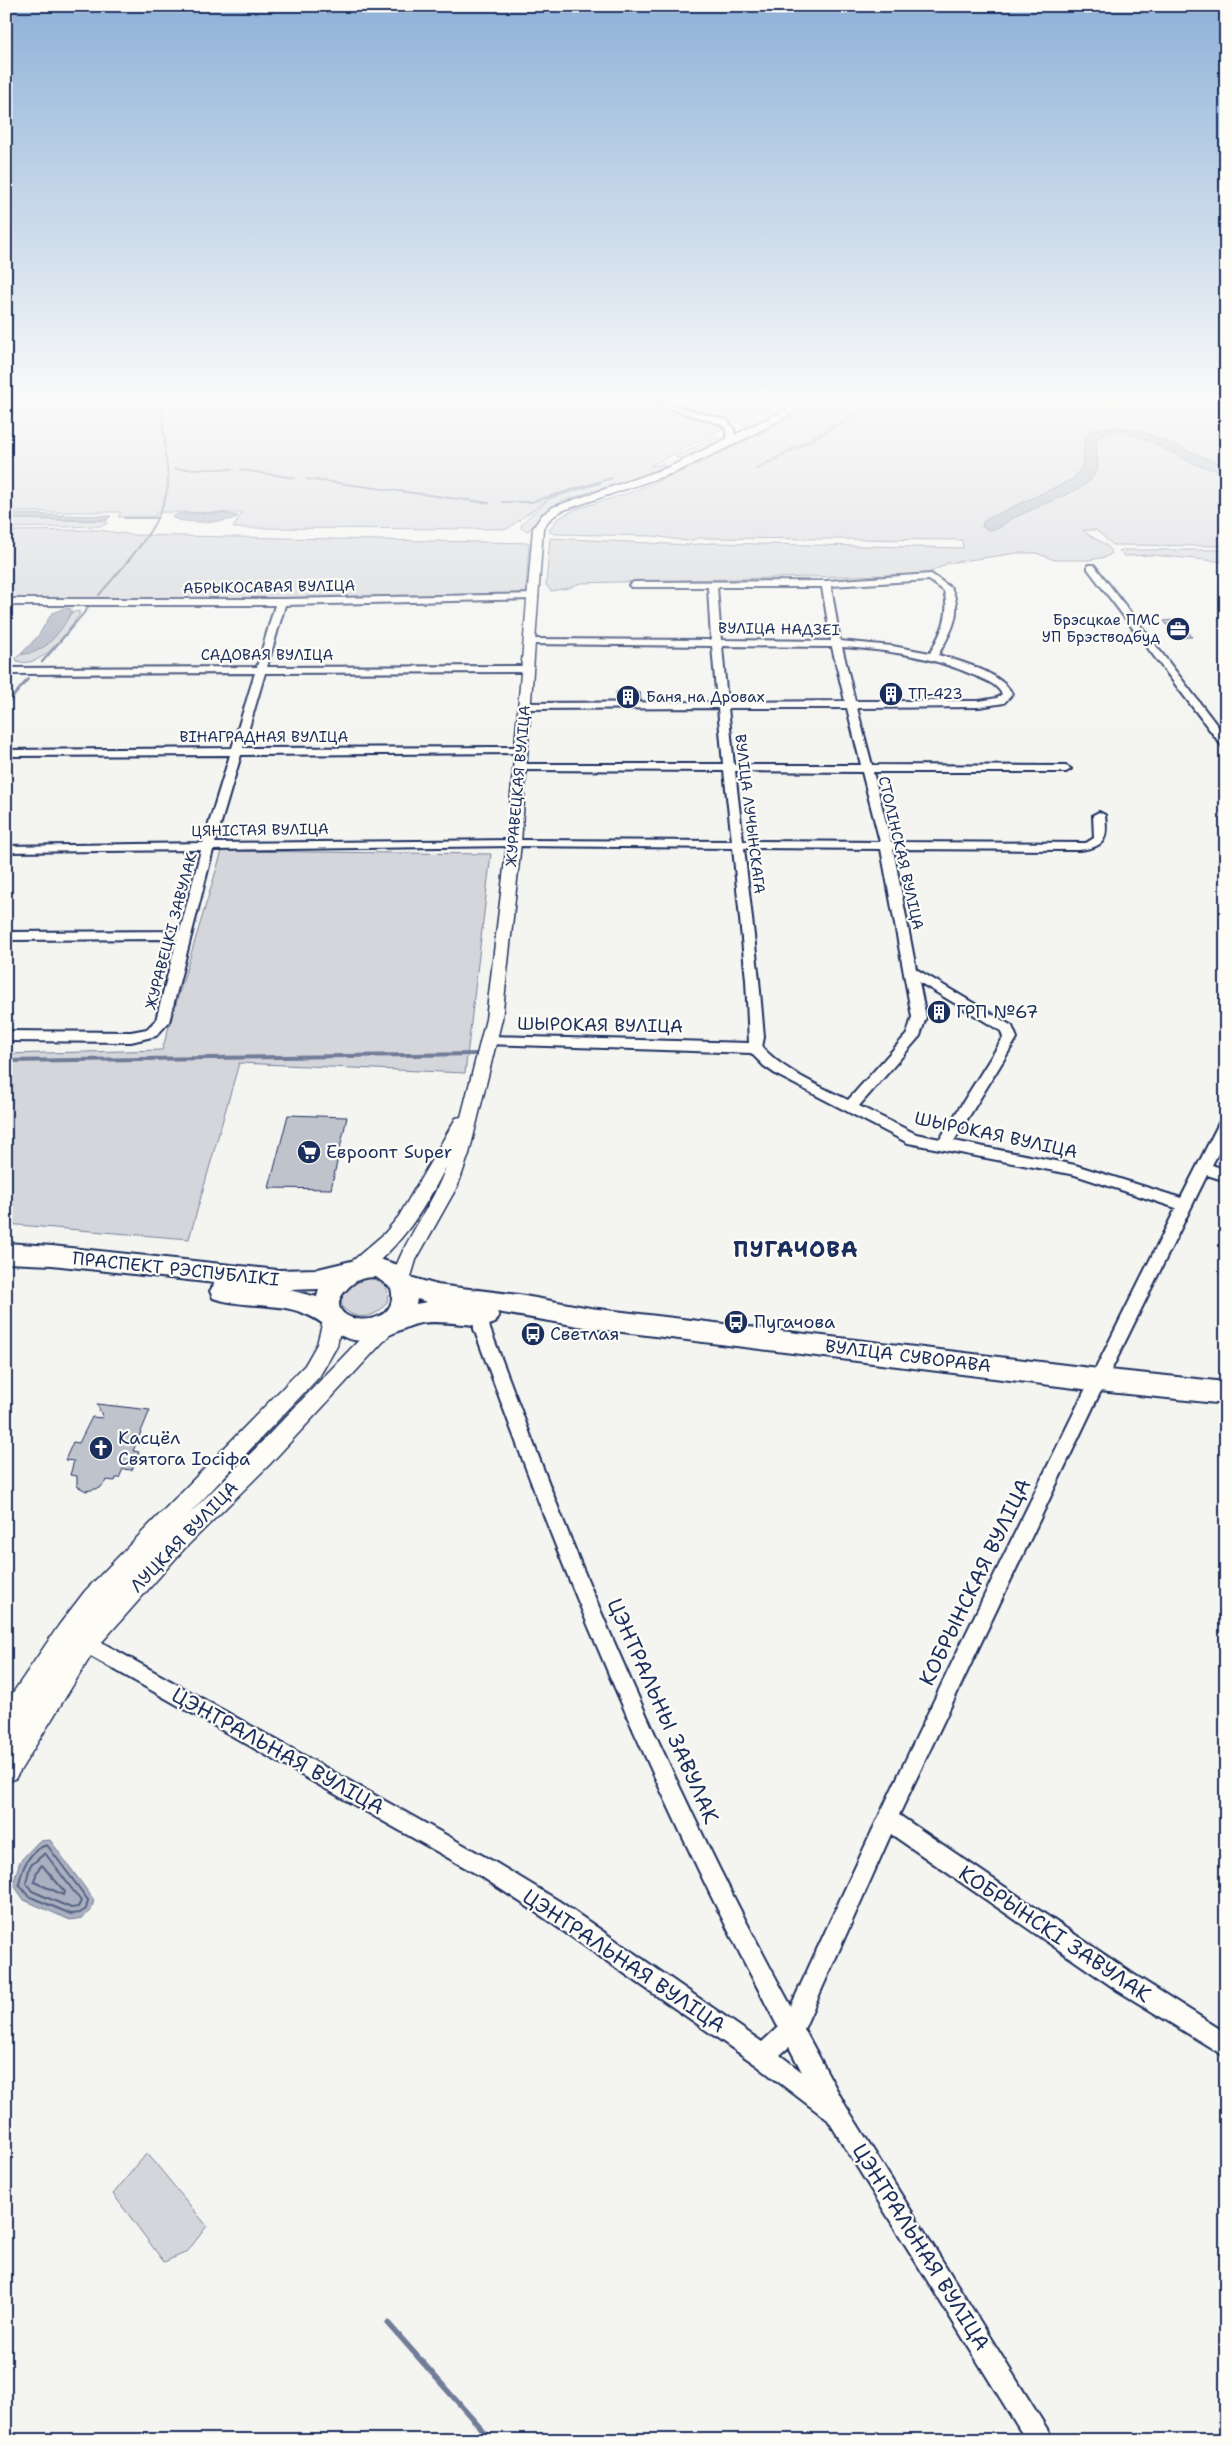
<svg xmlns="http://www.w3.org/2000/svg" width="1232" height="2446" viewBox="0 0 1232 2446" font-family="'Shantell Sans',sans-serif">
<rect width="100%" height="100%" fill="#f4f4f1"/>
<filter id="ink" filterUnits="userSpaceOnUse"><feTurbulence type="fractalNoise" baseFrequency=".02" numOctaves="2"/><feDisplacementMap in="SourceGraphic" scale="10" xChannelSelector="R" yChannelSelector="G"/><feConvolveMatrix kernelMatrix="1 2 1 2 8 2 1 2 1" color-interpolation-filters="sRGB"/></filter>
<g filter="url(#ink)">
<!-- green -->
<path fill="#d4d6db" stroke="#78829c" d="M 6,399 L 633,399 L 712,420 L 722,429 L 650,466 L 665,464 L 663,468 L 625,482 L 564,500 L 547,511 L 528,531 L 521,528 L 522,523 L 549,499 L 601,483 L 548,499 L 507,529 L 233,528 L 242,513 L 157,512 L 154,517 L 118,517 L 121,512 L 6,512 Z
M 654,399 L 810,399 L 754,428 Z
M 829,399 L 1226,399 L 1226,546 L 1113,545 L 1096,530 L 1083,530 C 1091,539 1108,542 1112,553 L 1106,557 L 1089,560 L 1055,560 L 1036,553 L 1017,553 L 948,563 L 927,574 L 580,583 L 569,588 L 551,591 L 546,585 L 550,538 L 688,545 L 711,543 L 963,548 L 962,540 L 700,538 L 687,541 L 653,536 L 554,534 L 549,531 L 557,519 L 576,509 L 629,493 L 700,464 Z
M 716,437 L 720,438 L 720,442 L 685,459 L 676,458 L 676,456 Z
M 6,518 L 11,519 L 107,521 L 107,524 L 100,526 L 6,528 Z
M 98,530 L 134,535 L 529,543 L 526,594 L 279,599 L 6,600 L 6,531 Z
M 1124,550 L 1226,550 L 1226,562 L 1153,555 L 1124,556 L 1119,551 Z
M 79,611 L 79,615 C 66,632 43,670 17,661 L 16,658 L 18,656 L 47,645 L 71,613 Z
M 222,851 L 491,854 L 465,1073 L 239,1063 L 189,1239 L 6,1224 L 6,1054 L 162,1050 Z
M 364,1278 C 379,1278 391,1285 387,1302 C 377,1318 357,1322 343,1308 C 337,1292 349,1282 364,1278 Z
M 147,2153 L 207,2226 L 187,2252 L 164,2262 L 113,2194 Z"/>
<!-- water -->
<path fill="#aab0bf" stroke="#717c98" d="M 882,399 L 888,399 L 759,469 L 755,469 Z
M 1114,427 L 1140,431 L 1226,466 L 1226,472 C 1215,470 1203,467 1192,463 C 1174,455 1113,415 1096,440 L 1098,468 L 1090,481 L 1078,489 L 1009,520 L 999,528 L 990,530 L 982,527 L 983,522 L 987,519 L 1073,479 L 1082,467 L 1085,435 L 1093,429 Z
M 222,513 L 238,516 C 231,524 178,524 172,517 L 177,514 Z
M 10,514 L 111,516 L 107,520 L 11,519 L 6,518 Z
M 65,608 L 71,609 L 71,613 C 61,631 45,655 21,654 L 38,636 L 52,613 Z
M 50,1840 L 94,1900 L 91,1911 L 82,1918 L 70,1920 L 24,1900 L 13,1884 L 20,1861 L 39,1841 Z"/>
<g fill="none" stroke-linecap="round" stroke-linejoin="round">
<!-- shore -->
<path stroke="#546385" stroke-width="2" d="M 47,1845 L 88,1900 L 86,1909 L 80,1913 L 71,1914 L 28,1896 L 19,1884 C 22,1868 30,1849 47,1845 Z
M 45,1853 L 81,1901 L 78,1907 L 71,1908 L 32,1891 L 26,1883 L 30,1866 Z
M 42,1865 L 65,1892 L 64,1895 L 34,1882 L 37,1871 Z"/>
<!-- stream-far3 -->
<path stroke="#717c98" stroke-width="2" d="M 161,399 L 165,448
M 175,469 L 232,469
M 241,470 L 295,478
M 307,479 L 489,503
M 502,502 L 531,502 L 612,478
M 124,518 L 156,518
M 99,595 C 125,564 158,532 167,491 C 170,479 166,464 165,452
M 66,634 L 88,608"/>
<!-- stream-far2 -->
<path stroke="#717c98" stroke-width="2.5" d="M 42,662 L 67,633
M 6,705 L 28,679"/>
<!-- stream-far1 -->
<path stroke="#717c98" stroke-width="4" d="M 6,1061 L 477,1054"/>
<!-- stream -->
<path stroke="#717c98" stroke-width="5.5" d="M 388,2323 L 491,2440"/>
</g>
<!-- building -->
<path fill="#bfc3cc" stroke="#1b2f5e" d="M 1180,620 L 1192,637 L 1177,637 L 1164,621 Z
M 616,692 L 640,692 L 641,701 L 617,701 Z
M 937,1005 L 948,1011 L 940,1019 L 929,1013 Z
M 288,1115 L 347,1117 L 331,1189 L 269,1188 Z
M 97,1404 L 150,1410 L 133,1451 L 139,1452 L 132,1470 L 123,1469 L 119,1478 L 116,1478 L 115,1481 L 107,1480 L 100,1488 L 86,1491 L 77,1486 L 77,1476 L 70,1475 L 74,1461 L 65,1460 L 73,1442 L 79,1443 L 92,1417 L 103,1418 Z"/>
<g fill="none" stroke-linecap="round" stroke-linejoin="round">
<!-- minor casing -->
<g stroke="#1b2f5e" stroke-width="4">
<path id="minor" d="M 638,399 L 649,399 L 727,420 L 734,429 L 735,443 L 728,445 L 726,429 L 721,424 Z
M 1088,565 L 1094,565 L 1226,737 L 1226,747 L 1222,746 L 1088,569 Z
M 931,574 L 951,588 C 964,612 950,634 938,655 C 960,661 1002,673 1012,694 L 1004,703 L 979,707 L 857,708 L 872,765 L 1066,766 L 1071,769 L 1066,772 L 873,772 L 891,842 L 1086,843 L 1094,838 L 1093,815 L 1099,812 L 1105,815 C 1108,840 1105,847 1079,850 L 893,849 L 916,969 L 1012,1026 L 1017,1038 L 954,1141 L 1075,1165 L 1181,1198 L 1219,1123 L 1226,1118 L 1226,1138 L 1212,1165 L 1226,1170 L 1226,1181 L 1207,1175 L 1097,1399 L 899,1815 L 1133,1974 L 1226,2033 L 1226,2057 L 1117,1990 L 891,1834 L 804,2029 L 844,2103 L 1054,2440 L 1026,2440 L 828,2120 L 755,2064 L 543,1917 L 482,1877 L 71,1645 L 69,1639 L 71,1633 L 78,1630 L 85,1633 L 496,1863 L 559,1901 L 762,2042 L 778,2027 C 699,1878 628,1725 565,1569 C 533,1490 504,1409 474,1329 L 473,1316 L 475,1311 L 481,1309 L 487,1311 L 490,1329 C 521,1409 550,1490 583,1569 C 645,1718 714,1865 791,2006 C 914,1737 1043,1472 1176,1208 L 1075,1175 L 908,1143 L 777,1075 L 764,1066 L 751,1053 L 485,1044 L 483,1041 L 485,1038 L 490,1036 L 749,1043 L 746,980 L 733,848 L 514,846 L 213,850 L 169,1022 L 156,1036 L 131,1042 L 6,1041 L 6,1031 L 131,1032 L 147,1029 L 156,1020 L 177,939 L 6,940 L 6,932 L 180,931 L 201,850 L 6,852 L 6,846 L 203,843 L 230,755 L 6,756 L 6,750 L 232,748 L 255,673 L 6,674 L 6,668 L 257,667 L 275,605 L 6,605 L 6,599 L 281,599 L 536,594 L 538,596 L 533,599 L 285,605 L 267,667 L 527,666 L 532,669 L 527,672 L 265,673 L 243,748 L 522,747 L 527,750 L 522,753 L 241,755 L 215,843 L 514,840 L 732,841 L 724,771 L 520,770 L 515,767 L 520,764 L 723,764 L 718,708 L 524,709 L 519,706 L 524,703 L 717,702 L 712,646 L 530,644 L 525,641 L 527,639 L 711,640 L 708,587 L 631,587 L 629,585 L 634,582 L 826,581 ZM 929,580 L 944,591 C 951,615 941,633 930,653 L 892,646 L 840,641 L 831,586 ZM 717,587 L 822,587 L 831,641 L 721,640 ZM 722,646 L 832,647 L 845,701 L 727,702 ZM 842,647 C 887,650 931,656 973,675 C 983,679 996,683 1002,694 L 997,698 L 979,701 L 855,701 ZM 728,708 L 847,708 L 861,765 L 734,765 ZM 735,771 L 862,772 L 880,842 L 743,841 ZM 744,848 L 881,849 L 912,1017 L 907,1034 L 848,1100 C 818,1085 785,1072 762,1047 L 764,1037 L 759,980 ZM 919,982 L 996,1028 L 1001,1031 L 1003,1038 L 940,1139 L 916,1134 L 859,1106 L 920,1036 L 926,1017 ZM 789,2047 L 802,2072 L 780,2055 Z"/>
</g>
<!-- tertiary casing -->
<g stroke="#1b2f5e" stroke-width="3">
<path id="tertiary" d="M 807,399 L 819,399 L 737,443 L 676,472 L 561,511 L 550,519 L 543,528 L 521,843 L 502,1019 L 469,1154 L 458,1185 L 416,1260 L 408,1287 L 401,1289 L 394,1287 L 391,1281 C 403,1240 432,1207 446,1167 C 423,1211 403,1244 363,1274 L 356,1277 L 349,1274 L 346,1269 L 349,1264 L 385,1233 L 399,1216 L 456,1118 L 461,1117 L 486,1019 L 507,843 L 533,528 L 542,515 L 553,507 L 669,467 Z
M 332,1311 L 339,1313 L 342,1319 L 337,1346 L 319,1377 L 189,1514 L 254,1450 L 381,1317 L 388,1315 L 395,1317 L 398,1323 L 395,1329 L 270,1464 L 184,1549 L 94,1651 L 15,1779 L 6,1782 L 6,1746 L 14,1734 L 6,1737 L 6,1703 L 59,1625 L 85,1591 L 305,1365 L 317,1344 L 325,1313 Z"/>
</g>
<!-- primary casing -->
<g stroke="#1b2f5e" stroke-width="4">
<path id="primary" d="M 6,1243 L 52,1246 L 278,1270 L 318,1269 L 364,1258 L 376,1258 L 398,1265 L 410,1277 L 437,1285 L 519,1295 L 590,1308 L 1099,1369 L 1226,1382 L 1226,1404 L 1099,1391 L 590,1328 L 497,1312 L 499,1316 L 495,1323 L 486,1326 C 467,1325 439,1320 421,1323 C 403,1326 386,1340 368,1341 C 335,1342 329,1322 303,1313 C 275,1302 242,1308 213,1298 L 210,1291 L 215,1283 L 52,1265 L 6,1263 ZM 376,1277 L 391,1288 C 403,1335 314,1324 346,1290 C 355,1280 362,1277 376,1277 ZM 319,1289 L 317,1297 L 289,1290 ZM 417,1299 L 427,1302 L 416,1304 Z"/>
</g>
<!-- minor -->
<use href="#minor" fill="#fdfcf7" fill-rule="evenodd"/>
<!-- tertiary -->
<use href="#tertiary" fill="#fdfcf7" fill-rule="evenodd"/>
<!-- primary -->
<use href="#primary" fill="#fdfcf7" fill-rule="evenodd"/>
</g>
</g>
<!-- sky -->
<linearGradient id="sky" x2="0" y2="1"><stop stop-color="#8fb2d8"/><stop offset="0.54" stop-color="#fafaf9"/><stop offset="1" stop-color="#fafaf9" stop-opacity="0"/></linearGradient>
<rect width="1232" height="741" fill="url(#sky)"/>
<!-- icons -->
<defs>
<g id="office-disc" transform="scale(1.25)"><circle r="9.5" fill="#1b2f5e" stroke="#fdfcf7"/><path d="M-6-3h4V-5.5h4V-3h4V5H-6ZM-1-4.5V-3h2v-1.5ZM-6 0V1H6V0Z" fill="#fff"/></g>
<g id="building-disc" transform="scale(1.25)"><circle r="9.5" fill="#1b2f5e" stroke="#fdfcf7"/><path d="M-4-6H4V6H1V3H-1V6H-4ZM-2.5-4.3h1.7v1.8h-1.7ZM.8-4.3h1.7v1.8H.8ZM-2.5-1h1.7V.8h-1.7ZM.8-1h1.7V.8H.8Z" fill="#fff"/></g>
<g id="supermarket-disc" transform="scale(1.25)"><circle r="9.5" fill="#1b2f5e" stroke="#fdfcf7"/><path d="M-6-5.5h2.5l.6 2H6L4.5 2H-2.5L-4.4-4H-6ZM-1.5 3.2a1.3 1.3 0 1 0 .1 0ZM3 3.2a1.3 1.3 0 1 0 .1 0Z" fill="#fff"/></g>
<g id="bus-disc" transform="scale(1.25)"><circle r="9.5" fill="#1b2f5e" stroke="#fdfcf7"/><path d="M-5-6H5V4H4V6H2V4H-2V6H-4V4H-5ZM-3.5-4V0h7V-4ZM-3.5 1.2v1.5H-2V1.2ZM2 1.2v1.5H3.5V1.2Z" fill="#fff"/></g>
<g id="church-disc" transform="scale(1.25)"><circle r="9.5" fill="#1b2f5e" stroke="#fdfcf7"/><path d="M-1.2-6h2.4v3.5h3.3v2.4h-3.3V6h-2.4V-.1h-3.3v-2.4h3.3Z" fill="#fff"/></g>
</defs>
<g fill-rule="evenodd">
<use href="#office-disc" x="1178" y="629"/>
<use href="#building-disc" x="891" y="694"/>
<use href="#building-disc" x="628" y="697"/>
<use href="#building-disc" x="939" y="1012"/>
<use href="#supermarket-disc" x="309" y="1152"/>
<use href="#bus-disc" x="736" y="1322"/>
<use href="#bus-disc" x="533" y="1334"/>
<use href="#church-disc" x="101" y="1448"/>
</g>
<g text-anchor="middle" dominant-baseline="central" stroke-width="4.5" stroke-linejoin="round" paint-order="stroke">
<!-- far-street labels -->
<g font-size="15" fill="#1b2f5e" stroke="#fdfcf7">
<text transform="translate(269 587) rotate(-1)">АБРЫКОСАВАЯ ВУЛІЦА</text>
<text transform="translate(779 629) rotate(1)">ВУЛІЦА НАДЗЕІ</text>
<text x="267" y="655">САДОВАЯ ВУЛІЦА</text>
<text x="264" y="737">ВІНАГРАДНАЯ ВУЛІЦА</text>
<text transform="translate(518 786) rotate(-85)">ЖУРАВЕЦКАЯ ВУЛІЦА</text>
<text transform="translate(750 814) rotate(83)">ВУЛІЦА ЛУЧЫНСКАГА</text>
<text transform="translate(260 830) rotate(-1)">ЦЯНІСТАЯ ВУЛІЦА</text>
<text transform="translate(901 853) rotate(77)">СТОЛІНСКАЯ ВУЛІЦА</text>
<text transform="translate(171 931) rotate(-75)">ЖУРАВЕЦКІ ЗАВУЛАК</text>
</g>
<!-- far-poi labels -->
<g font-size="15" fill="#1b2f5e" stroke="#fdfcf7" text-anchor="start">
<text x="1160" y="620" text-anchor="end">Брэсцкае ПМС<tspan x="1160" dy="17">УП Брэстводбуд</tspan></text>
<text x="908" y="694">ТП-423</text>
<text x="646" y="697">Баня на Дровах</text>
</g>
<!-- poi labels -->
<g font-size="18" fill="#1b2f5e" stroke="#fdfcf7" text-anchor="start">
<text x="956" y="1012">ГРП №67</text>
<text x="326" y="1152">Евроопт Super</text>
<text x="754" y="1322">Пугачова</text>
<text x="550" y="1334">Светлая</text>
<text x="118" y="1438">Касцёл<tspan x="118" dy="21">Святога Іосіфа</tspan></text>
</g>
<!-- street labels -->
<g font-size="18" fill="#1b2f5e" stroke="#fdfcf7">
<text transform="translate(600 1025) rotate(1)">ШЫРОКАЯ ВУЛІЦА</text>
<text transform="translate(996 1135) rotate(12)">ШЫРОКАЯ ВУЛІЦА</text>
<text transform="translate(176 1269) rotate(6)">ПРАСПЕКТ РЭСПУБЛІКІ</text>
<text transform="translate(908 1356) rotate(7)">ВУЛІЦА СУВОРАВА</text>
<text transform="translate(184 1537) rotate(-46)">ЛУЦКАЯ ВУЛІЦА</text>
</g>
<!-- near-street labels -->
<g font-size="21" fill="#1b2f5e" stroke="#fdfcf7">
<text transform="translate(975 1582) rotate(-64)">КОБРЫНСКАЯ ВУЛІЦА</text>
<text transform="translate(663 1711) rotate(66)">ЦЭНТРАЛЬНЫ ЗАВУЛАК</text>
<text transform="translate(278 1751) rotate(29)">ЦЭНТРАЛЬНАЯ ВУЛІЦА</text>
<text transform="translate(1055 1934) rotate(34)">КОБРЫНСКІ ЗАВУЛАК</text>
<text transform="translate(624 1961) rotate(34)">ЦЭНТРАЛЬНАЯ ВУЛІЦА</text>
<text transform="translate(921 2247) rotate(58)">ЦЭНТРАЛЬНАЯ ВУЛІЦА</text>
</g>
<!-- district labels -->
<g font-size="22" font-weight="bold" letter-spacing="1" fill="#1b2f5e" stroke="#fdfcf7">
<text x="796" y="1249">ПУГАЧОВА</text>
</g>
</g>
<!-- margin -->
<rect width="1232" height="2446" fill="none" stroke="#fdfcf7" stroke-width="25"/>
<rect x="12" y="12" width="1207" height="2421" fill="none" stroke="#1b2f5e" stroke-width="2" filter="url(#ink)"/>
</svg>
